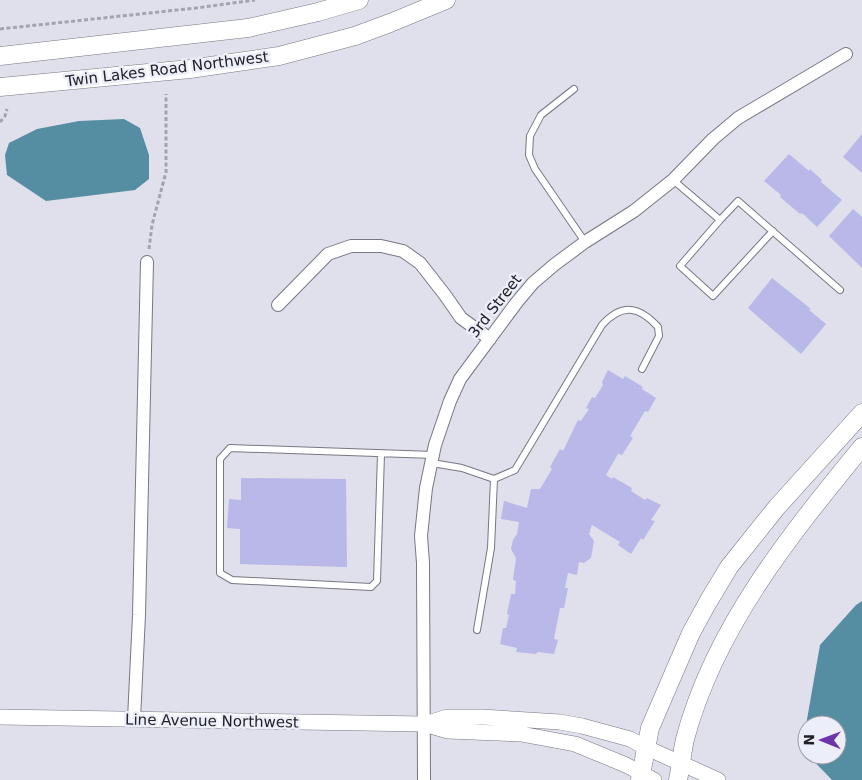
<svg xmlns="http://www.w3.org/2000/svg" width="862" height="780" viewBox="0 0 862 780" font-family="'DejaVu Sans',sans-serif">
<rect width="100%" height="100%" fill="#dfe0ec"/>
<!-- water -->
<path fill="#558da3" d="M 124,119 L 140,128 L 149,155 L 149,179 L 135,190 L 46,201 L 7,175 L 5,155 L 9,143 L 37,129 L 79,121 Z
M 862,601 L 862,780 L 832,780 L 808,755 L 837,755 L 837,725 L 807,725 L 807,753 L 802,748 L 820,645 L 856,605 Z"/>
<!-- building -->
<path fill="#b9b8e8" d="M 862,134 L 862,173 L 843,157 Z
M 789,154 L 809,171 L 810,169 L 822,180 L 821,182 L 842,200 L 817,227 L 802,213 L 800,214 L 780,197 L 781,195 L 764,181 Z
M 853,209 L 862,217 L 862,268 L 829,236 Z
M 772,278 L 811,309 L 809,310 L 826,324 L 801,354 L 748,308 Z
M 608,370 L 623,379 L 625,376 L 643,387 L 642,389 L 656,398 L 648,412 L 645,411 L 630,436 L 633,438 L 622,455 L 618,454 L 606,475 L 612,479 L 613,477 L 632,488 L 631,491 L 645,500 L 647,498 L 661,505 L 651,520 L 655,521 L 643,540 L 641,538 L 631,554 L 618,545 L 620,542 L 592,525 L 589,534 L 594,541 L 591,558 L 584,563 L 579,562 L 577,575 L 568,573 L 565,588 L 568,588 L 564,608 L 560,608 L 554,639 L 558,640 L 554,654 L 538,652 L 536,654 L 516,652 L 517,648 L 500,644 L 503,628 L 506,628 L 509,615 L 507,614 L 511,594 L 515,594 L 516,581 L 513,580 L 516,558 L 511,549 L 513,540 L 517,534 L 519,522 L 501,519 L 504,501 L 527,508 L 531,489 L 540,489 L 552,469 L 550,467 L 560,449 L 563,451 L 578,420 L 581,421 L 589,409 L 586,408 L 592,397 L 595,398 L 603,385 L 602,382 Z
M 241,478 L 346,479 L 347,567 L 240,564 L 240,529 L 227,528 L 229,499 L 241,500 Z"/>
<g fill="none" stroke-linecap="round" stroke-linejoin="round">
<!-- service casing -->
<g stroke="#767882" stroke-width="8">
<path id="service" d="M 574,89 L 541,115 L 530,136 L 529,155 L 535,169 L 585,242
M 673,180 L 720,220 L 738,201 L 840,290
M 720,220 L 680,266 L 713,296 L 773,231
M 381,454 L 377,581 L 371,587 L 232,580 L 220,573 L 220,459 L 230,448 L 434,455
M 432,463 L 462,468 L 494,479 L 491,548 L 477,630
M 494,479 L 515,470 L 602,325 C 622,303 639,306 658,327 L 659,336 L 642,369"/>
</g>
<!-- minor casing -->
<g stroke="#767882" stroke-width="14">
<path id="minor" d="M 278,305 L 328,254 L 351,246 L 381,246 L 403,251 L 420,263 L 445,295 L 461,318 L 490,339
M 134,719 L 139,615 L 147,262
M 424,780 L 423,563 L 421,536 L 426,488 L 435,445 L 450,401 L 460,379 L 517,302 L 533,283 L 554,265 L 585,242 L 634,211 L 673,180 L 713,139 L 738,118 L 846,54"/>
</g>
<!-- tertiary casing -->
<g stroke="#767882" stroke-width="16">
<path id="tertiary" d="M 0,717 L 424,724 L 448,731 L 521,734 L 575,744 L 626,765 L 654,780
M 425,724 L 447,717 L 482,717 L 560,722 L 582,726 L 630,739 L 647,748 L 718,780"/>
</g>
<!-- secondary casing -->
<g stroke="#767882" stroke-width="19">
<path id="secondary" d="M 0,56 L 248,28 L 318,12 L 359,0
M 0,87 L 190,69 L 279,56 L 355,36 L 390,23 L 446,0
M 640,780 L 650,728 L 691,633 L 708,602 L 729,567 L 777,507 L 862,413
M 678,780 C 681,766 682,752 685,739 C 715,627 790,535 862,447"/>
</g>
<!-- path -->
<path stroke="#a2a3ac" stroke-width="3" stroke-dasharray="4 2.5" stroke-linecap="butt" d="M 0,29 L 196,8 L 255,0
M 0,122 L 5,116 L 7,109
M 149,249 L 152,225 L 166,172 L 166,94"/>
<!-- service -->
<use href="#service" stroke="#fff" stroke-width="6"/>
<!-- minor -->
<use href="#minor" stroke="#fff" stroke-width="12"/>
<!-- tertiary -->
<use href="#tertiary" stroke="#fff" stroke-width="15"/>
<!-- secondary -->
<use href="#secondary" stroke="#fff" stroke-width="18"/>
</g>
<g text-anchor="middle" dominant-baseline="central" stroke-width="5" stroke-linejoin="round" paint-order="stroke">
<!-- street labels -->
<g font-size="15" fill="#212226" stroke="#eceef9">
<text transform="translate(167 69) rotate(-7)">Twin Lakes Road Northwest</text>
<text transform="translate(495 306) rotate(-52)">3rd Street</text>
<text transform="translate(212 721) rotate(1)">Line Avenue Northwest</text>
</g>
</g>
<!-- north arrow -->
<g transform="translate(822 740) rotate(271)"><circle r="24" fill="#eceef9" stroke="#9b9ca5"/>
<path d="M0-4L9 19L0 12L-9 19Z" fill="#6f33a9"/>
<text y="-8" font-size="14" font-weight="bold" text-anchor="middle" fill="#212226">N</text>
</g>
</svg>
